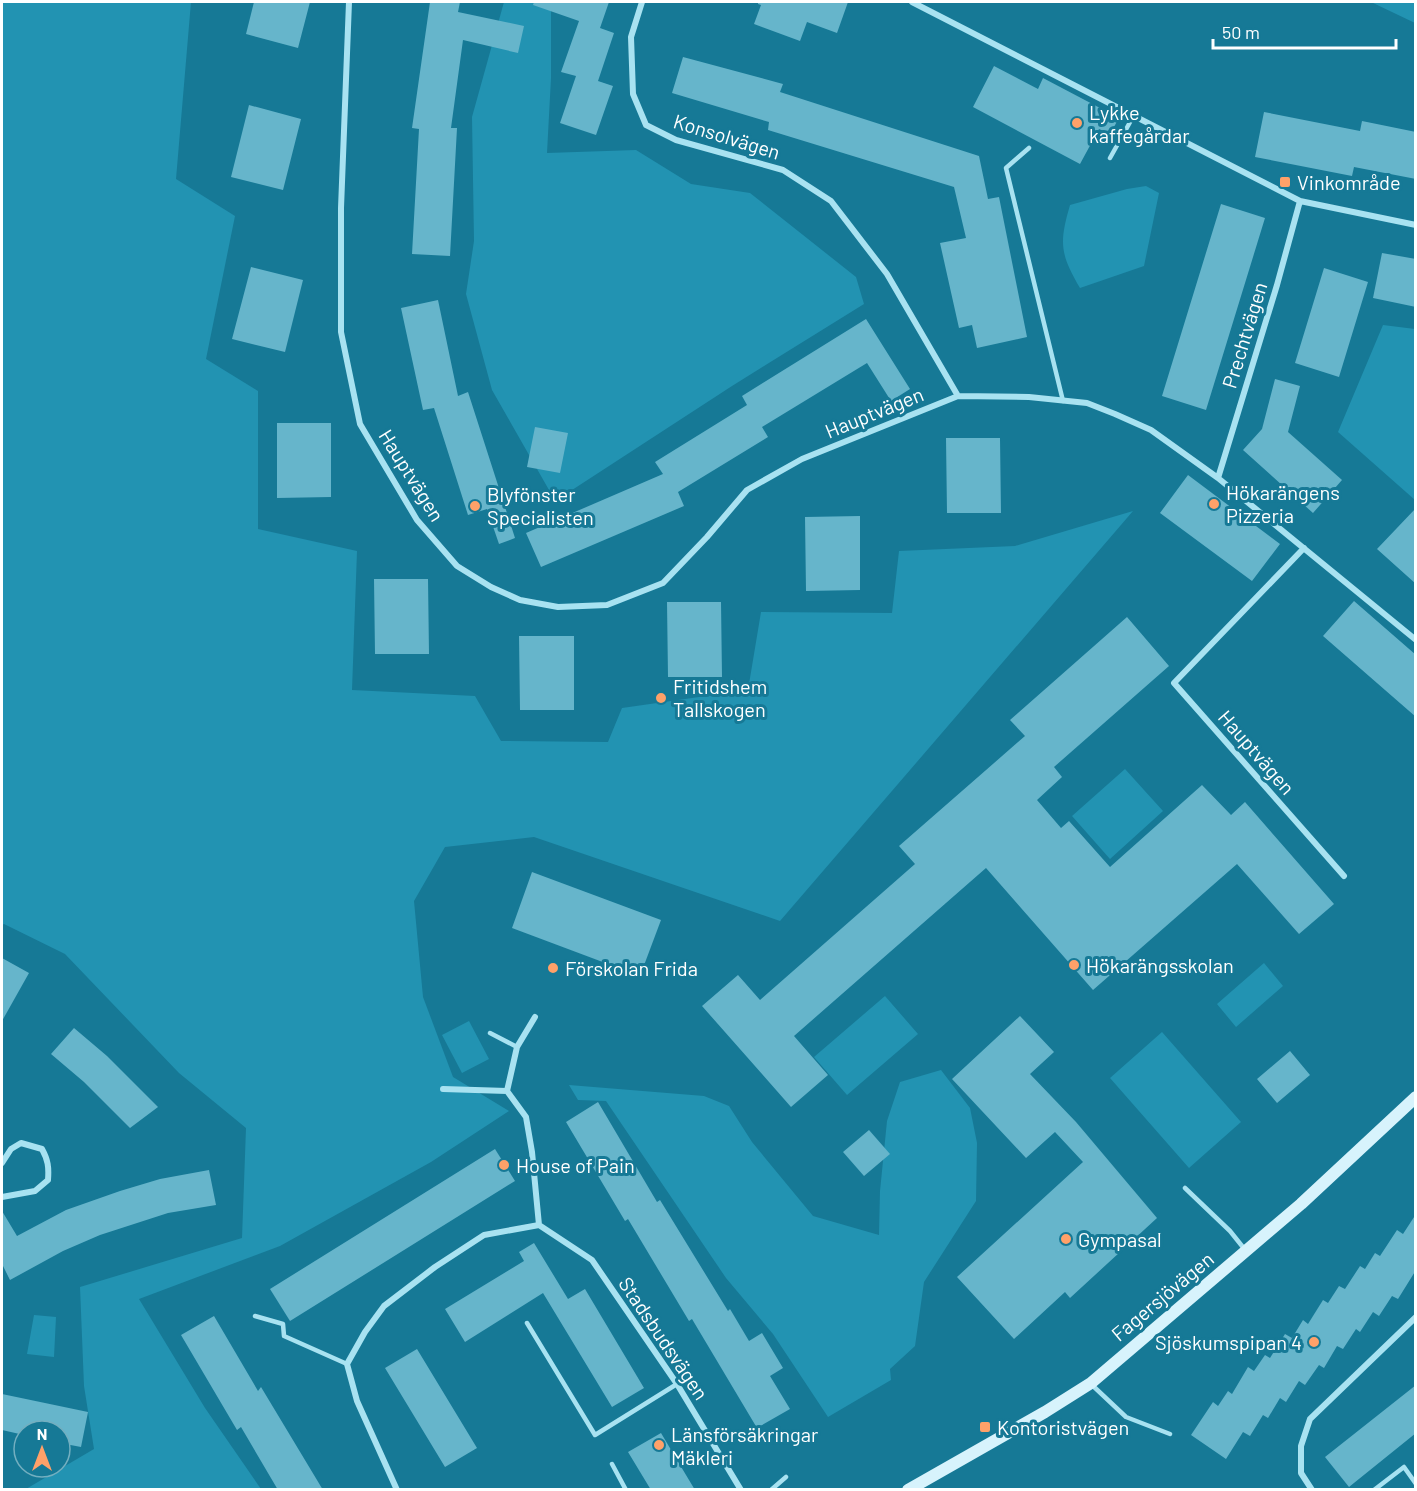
<svg xmlns="http://www.w3.org/2000/svg" width="1417" height="1491" viewBox="0 0 1417 1491" font-family="Barlow,sans-serif">
<rect width="100%" height="100%" fill="#167996"/>
<!-- green -->
<path fill="#2293b2" d="M 2,2 L 191,2 L 176,179 L 235,216 L 206,359 L 258,391 L 258,529 L 357,551 L 352,690 L 475,696 L 501,741 L 608,742 L 622,708 L 748,690 L 761,612 L 892,613 L 899,551 L 1015,546 L 1133,511 L 780,921 L 534,837 L 445,847 L 414,901 L 423,997 L 453,1077 L 509,1111 L 431,1162 L 280,1246 L 139,1299 L 205,1408 L 261,1489 L 26,1489 L 94,1449 L 84,1386 L 80,1287 L 242,1238 L 246,1128 L 179,1073 L 65,954 L 4,924 L 2,925 Z
M 504,2 L 551,2 L 551,78 L 547,153 L 636,150 L 691,184 L 750,193 L 856,277 L 864,304 L 732,386 L 569,492 L 549,490 L 492,390 L 466,294 L 474,241 L 472,117 Z
M 1371,2 L 1415,2 L 1415,23 Z
M 1146,186 L 1159,193 L 1144,266 L 1080,288 C 1060,254 1059,243 1070,205 L 1127,189 Z
M 1383,325 L 1415,329 L 1415,500 L 1338,432 Z
M 1125,769 L 1163,811 L 1110,859 L 1072,816 Z
M 1264,963 L 1283,986 L 1236,1027 L 1217,1004 Z
M 885,996 L 918,1034 L 847,1095 L 814,1057 Z
M 469,1021 L 489,1059 L 462,1073 L 442,1035 Z
M 1162,1032 L 1241,1122 L 1189,1168 L 1110,1078 Z
M 941,1070 L 970,1108 L 977,1143 L 976,1201 L 924,1282 L 915,1346 L 890,1369 L 891,1380 L 828,1417 L 773,1334 L 726,1278 L 606,1101 L 578,1100 L 569,1085 L 704,1096 L 729,1106 L 752,1142 L 813,1216 L 879,1235 L 880,1191 L 887,1121 L 900,1082 Z
M 34,1315 L 56,1317 L 54,1357 L 27,1354 Z"/>
<!-- building -->
<path fill="#66b5cb" d="M 254,2 L 310,2 L 298,48 L 246,34 Z
M 430,2 L 460,2 L 458,12 L 524,26 L 518,53 L 463,40 L 451,128 L 457,128 L 450,256 L 412,254 L 419,129 L 412,128 Z
M 534,2 L 609,2 L 600,28 L 614,33 L 598,81 L 613,86 L 596,135 L 560,123 L 576,76 L 561,72 L 579,21 L 533,5 Z
M 758,2 L 848,2 L 837,33 L 807,22 L 800,41 L 754,24 L 761,5 L 758,4 Z
M 683,57 L 783,84 L 780,92 L 979,156 L 988,199 L 999,197 L 1027,337 L 977,348 L 972,325 L 959,328 L 940,243 L 966,238 L 954,187 L 768,130 L 769,122 L 672,93 Z
M 994,66 L 1038,89 L 1043,78 L 1119,118 L 1110,134 L 1099,129 L 1080,164 L 973,107 Z
M 249,105 L 301,119 L 283,190 L 231,177 Z
M 1264,112 L 1360,131 L 1362,121 L 1416,132 L 1416,179 L 1354,167 L 1352,176 L 1255,157 Z
M 1221,204 L 1265,218 L 1206,410 L 1162,396 Z
M 1382,253 L 1416,259 L 1416,307 L 1373,298 Z
M 251,267 L 303,280 L 285,352 L 232,339 Z
M 1324,268 L 1368,282 L 1339,377 L 1295,363 Z
M 438,300 L 458,396 L 468,392 L 515,538 L 499,544 L 487,509 L 468,515 L 434,408 L 423,410 L 401,308 Z
M 866,319 L 910,389 L 891,401 L 867,363 L 762,427 L 768,437 L 678,492 L 684,506 L 541,567 L 526,533 L 663,474 L 655,462 L 747,405 L 742,396 Z
M 1275,379 L 1300,386 L 1288,432 L 1342,480 L 1313,513 L 1243,450 L 1262,429 Z
M 277,423 L 331,423 L 331,497 L 277,498 Z
M 535,427 L 568,433 L 560,473 L 527,467 Z
M 946,438 L 1000,438 L 1001,513 L 947,513 Z
M 1188,475 L 1280,544 L 1252,581 L 1160,513 Z
M 1416,508 L 1416,584 L 1377,549 Z
M 860,516 L 860,590 L 806,591 L 805,517 Z
M 374,579 L 428,579 L 429,654 L 375,654 Z
M 1354,601 L 1416,655 L 1416,717 L 1323,636 Z
M 667,602 L 721,602 L 722,677 L 668,677 Z
M 1127,617 L 1169,666 L 1054,767 L 1062,777 L 1037,800 L 1061,828 L 1069,821 L 1110,867 L 1202,785 L 1231,815 L 1245,802 L 1334,904 L 1299,934 L 1237,864 L 1093,990 L 986,868 L 794,1036 L 828,1075 L 791,1107 L 702,1006 L 738,975 L 760,1000 L 915,864 L 899,846 L 1025,736 L 1010,720 Z
M 519,636 L 574,636 L 574,710 L 520,710 Z
M 532,872 L 661,920 L 640,976 L 512,928 Z
M 2,958 L 29,973 L 2,1021 Z
M 1020,1016 L 1054,1052 L 1030,1074 L 1076,1122 L 1157,1218 L 1070,1298 L 1065,1292 L 1014,1339 L 957,1277 L 1083,1162 L 1055,1132 L 1026,1158 L 952,1079 Z
M 74,1028 L 107,1056 L 158,1107 L 130,1128 L 84,1082 L 51,1054 Z
M 1290,1051 L 1310,1075 L 1277,1103 L 1257,1079 Z
M 598,1102 L 657,1202 L 660,1200 L 728,1311 L 730,1309 L 749,1341 L 762,1333 L 783,1368 L 770,1376 L 790,1409 L 757,1428 L 692,1319 L 689,1321 L 628,1219 L 625,1221 L 566,1122 Z
M 869,1130 L 890,1154 L 864,1176 L 843,1152 Z
M 495,1149 L 515,1181 L 290,1321 L 270,1289 Z
M 209,1170 L 216,1205 L 168,1213 L 100,1235 L 63,1251 L 10,1280 L 2,1264 L 2,1211 L 17,1236 L 66,1210 L 120,1191 L 160,1179 Z
M 1416,1214 L 1416,1270 L 1398,1299 L 1392,1296 L 1379,1316 L 1373,1312 L 1360,1332 L 1356,1329 L 1343,1349 L 1337,1346 L 1324,1368 L 1319,1365 L 1305,1385 L 1299,1381 L 1286,1402 L 1280,1398 L 1268,1418 L 1263,1415 L 1250,1436 L 1243,1432 L 1226,1459 L 1191,1435 L 1213,1402 L 1218,1406 L 1228,1391 L 1232,1394 L 1248,1367 L 1254,1371 L 1265,1355 L 1270,1358 L 1285,1334 L 1292,1338 L 1303,1320 L 1308,1324 L 1323,1300 L 1328,1303 L 1339,1286 L 1345,1289 L 1360,1266 L 1365,1269 L 1375,1253 L 1380,1256 L 1397,1230 L 1403,1234 Z
M 534,1243 L 568,1299 L 585,1289 L 644,1388 L 612,1407 L 543,1293 L 465,1342 L 445,1309 L 524,1261 L 519,1252 Z
M 214,1316 L 258,1391 L 261,1387 L 323,1490 L 278,1490 L 241,1427 L 237,1430 L 181,1335 Z
M 417,1349 L 477,1448 L 445,1467 L 385,1368 Z
M 1416,1385 L 1416,1433 L 1349,1487 L 1325,1457 Z
M 2,1394 L 88,1412 L 81,1447 L 60,1443 L 60,1431 L 24,1431 L 24,1435 L 2,1430 Z
M 661,1433 L 680,1465 L 695,1490 L 651,1490 L 628,1452 Z"/>
<g fill="none" stroke-linecap="round" stroke-linejoin="round">
<!-- lane -->
<path stroke="#a8e2f1" stroke-width="4.5" d="M 1029,148 L 1006,168 L 1063,401
M 1110,158 L 1134,115
M 490,1033 L 517,1047
M 1185,1188 L 1230,1231 L 1246,1251
M 255,1316 L 283,1324 L 284,1336 L 347,1364
M 527,1323 L 595,1435 L 677,1384
M 1092,1385 L 1126,1417 L 1170,1434
M 612,1464 L 626,1490
M 771,1490 L 786,1477
M 1374,1490 L 1404,1467 L 1416,1484"/>
<!-- street -->
<path stroke="#a8e2f1" stroke-width="6" d="M 349,2 L 341,208 L 341,332 L 360,424 L 417,520 L 457,566 L 491,587 L 520,600 L 558,607 L 607,605 L 663,583 L 707,537 L 747,490 L 802,459 L 958,396 L 1029,397 L 1087,403 L 1115,414 L 1151,430 L 1218,478 L 1416,640
M 642,2 L 631,37 L 633,94 L 646,125 L 676,140 L 783,170 L 831,201 L 887,274 L 958,396
M 912,2 L 1300,201 L 1416,225
M 1218,478 L 1277,285 L 1300,201
M 1304,548 L 1174,683 L 1344,876
M 443,1089 L 507,1091 L 526,1117 L 532,1152 L 539,1225 L 592,1260 L 677,1384 L 741,1490
M 507,1091 L 517,1047 L 535,1017
M 2,1163 L 11,1149 L 21,1143 L 42,1149 C 48,1160 49,1167 48,1180 L 35,1191 L 2,1197
M 397,1490 L 357,1401 L 347,1364 L 365,1332 L 384,1306 L 435,1267 L 484,1235 L 539,1225
M 1312,1490 L 1301,1473 L 1301,1446 L 1310,1419 L 1416,1317"/>
<!-- secondary -->
<path stroke="#d7f3fc" stroke-width="12" d="M 908,1490 L 1045,1412 L 1091,1383 L 1301,1204 L 1416,1097"/>
</g>
<!-- markers -->
<g fill="#ffa169" stroke="#167996" stroke-width="2">
<circle cx="1077" cy="123" r="6"/>
<rect x="1279" y="176" width="12" height="12" rx="3"/>
<circle cx="1214" cy="504" r="6"/>
<circle cx="475" cy="506" r="6"/>
<circle cx="661" cy="698" r="6"/>
<circle cx="1074" cy="965" r="6"/>
<circle cx="553" cy="968" r="6"/>
<circle cx="504" cy="1165" r="6"/>
<circle cx="1066" cy="1239" r="6"/>
<circle cx="1314" cy="1342" r="6"/>
<rect x="979" y="1421" width="12" height="12" rx="3"/>
<circle cx="659" cy="1445" r="6"/>
</g>
<g text-anchor="middle" dominant-baseline="central" stroke-width="6" stroke-linejoin="round" paint-order="stroke">
<!-- poi labels -->
<g font-size="20" fill="#fff" stroke="#167996" text-anchor="start">
<text x="1089" y="112">Lykke<tspan x="1089" dy="23">kaffegårdar</tspan></text>
<text x="1297" y="182">Vinkområde</text>
<text x="1226" y="492">Hökarängens<tspan x="1226" dy="23">Pizzeria</tspan></text>
<text x="487" y="494">Blyfönster<tspan x="487" dy="23">Specialisten</tspan></text>
<text x="673" y="686">Fritidshem<tspan x="673" dy="23">Tallskogen</tspan></text>
<text x="1086" y="965">Hökarängsskolan</text>
<text x="565" y="968">Förskolan Frida</text>
<text x="516" y="1165">House of Pain</text>
<text x="1078" y="1239">Gympasal</text>
<text x="1302" y="1342" text-anchor="end">Sjöskumspipan 4</text>
<text x="997" y="1427">Kontoristvägen</text>
<text x="671" y="1434">Länsförsäkringar<tspan x="671" dy="23">Mäkleri</tspan></text>
</g>
<!-- street labels -->
<g font-size="20" fill="#fff" stroke="#167996">
<text transform="translate(727 136) rotate(17)">Konsolvägen</text>
<text transform="translate(1244 335) rotate(-73)">Prechtvägen</text>
<text transform="translate(874 412) rotate(-22)">Hauptvägen</text>
<text transform="translate(412 475) rotate(58)">Hauptvägen</text>
<text transform="translate(1257 752) rotate(49)">Hauptvägen</text>
<text transform="translate(1162 1296) rotate(-40)">Fagersjövägen</text>
<text transform="translate(664 1338) rotate(56)">Stadsbudsvägen</text>
</g>
</g>
<!-- border -->
<rect width="1417" height="1491" fill="none" stroke="#ffffff" stroke-width="6"/>
<!-- north arrow -->
<g transform="translate(42 1449)"><circle r="28" fill="#167996" stroke="#73afc0" stroke-width="1.5"/>
<path d="M0-4.5L10 22L0 15L-10 22Z" fill="#ffa169"/>
<text y="-9" font-size="16" font-weight="bold" text-anchor="middle" fill="#ffffff">N</text>
</g>
<!-- scale -->
<path d="M1213 39v9h183v-9" fill="none" stroke="#ffffff" stroke-width="3"/>
<text x="1222" y="39" font-size="18" fill="#ffffff" stroke="#167996" stroke-width="4.5" paint-order="stroke">50 m</text>
</svg>
